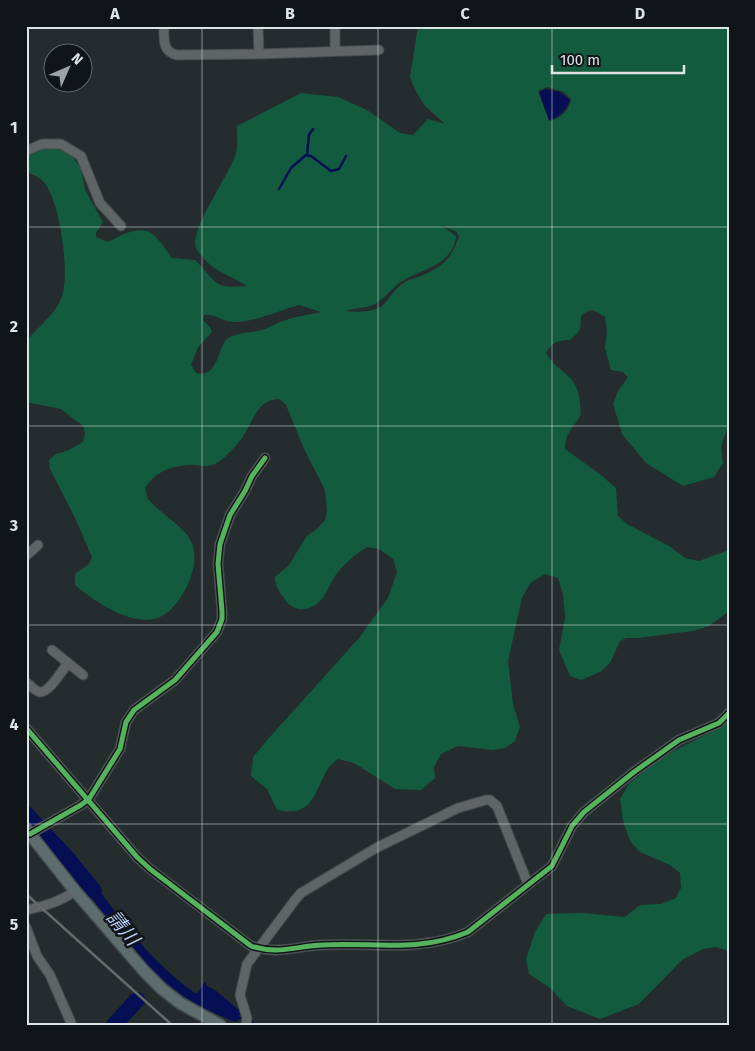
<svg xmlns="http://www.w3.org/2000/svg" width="755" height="1051" viewBox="0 0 755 1051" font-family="'Fira Sans','Noto Sans JP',sans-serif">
<rect width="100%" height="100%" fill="#242c2e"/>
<!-- green -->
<path fill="#135b3e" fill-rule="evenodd" d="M 418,26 L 729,26 L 729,424 L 721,446 L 723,463 L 714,477 L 683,486 L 646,463 L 622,434 L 613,404 L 618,391 L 628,377 L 623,372 L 611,370 L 605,348 L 607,331 L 605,317 L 593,310 C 574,314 584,321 579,331 C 577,334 572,338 570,340 C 558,340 552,342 546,353 C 559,375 577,372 580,403 C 580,408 582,413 579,418 C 571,430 565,434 565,449 L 601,475 L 616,488 L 618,516 L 627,524 L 669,546 L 685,558 L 699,561 L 729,550 L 729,611 L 709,626 L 693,631 L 638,638 L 626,638 L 620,641 L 610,663 L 600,672 L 581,680 L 570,676 L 559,650 L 565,618 L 563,594 L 558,578 L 545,574 L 530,583 L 522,598 L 508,661 L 513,704 L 520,727 L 515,741 L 505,748 L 492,750 L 458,746 L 441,754 L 434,767 L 435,778 L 421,790 L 395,789 L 354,763 L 338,759 C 334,762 329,766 327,770 C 313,795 313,817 277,810 L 267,789 L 251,776 L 253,757 L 269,738 L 359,638 L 388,598 L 397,572 L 393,559 L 379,549 L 367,547 C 356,554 346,562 338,572 C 326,586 326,607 303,609 C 297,610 290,606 286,601 C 280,593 275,587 275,577 L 289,565 L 306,537 L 318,528 L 325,520 L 327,510 L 325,490 L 304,449 L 286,405 L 279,399 C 256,400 253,422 242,438 C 236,446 226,457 217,463 C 208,468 200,465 191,465 C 171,466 156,471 145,488 C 146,491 146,496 148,499 C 160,514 187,527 193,546 C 197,561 192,577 185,590 C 180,599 171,612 162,616 C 136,630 95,602 75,585 L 75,574 L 89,564 L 92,557 L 75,518 L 50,469 L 49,460 L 56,454 L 69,450 L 83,442 L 85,433 L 83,426 L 61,409 L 26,402 L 26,341 C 37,329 58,311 62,296 C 70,273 60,199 43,181 C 39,177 32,174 26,172 L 26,155 L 44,147 L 57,147 L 68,151 L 81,168 L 85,190 L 103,222 L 96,233 L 96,237 L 108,242 C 121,235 142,223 155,236 C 162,243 167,251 172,258 L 195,260 C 218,282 211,289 247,286 C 234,277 217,273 205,260 C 202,257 198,252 196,248 C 189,229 230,175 236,153 C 238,145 237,135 237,126 L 301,93 L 338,97 L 367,110 L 400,133 L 413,135 L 428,119 L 445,124 L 425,106 L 415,90 L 410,77 ZM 547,87 L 564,92 L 571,99 C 570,110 560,119 549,121 L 538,91 ZM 441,225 L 457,232 L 459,237 C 451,258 444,266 423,275 C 417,278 410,279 405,282 C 395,288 391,297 383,305 C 374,313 356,312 345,311 C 354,308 366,309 375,304 C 385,298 392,288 402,281 C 422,269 453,265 456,236 ZM 299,305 L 321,312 C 309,315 297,316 286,320 C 279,322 272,326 265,329 C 254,333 241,332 230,337 C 216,343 221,379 196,373 L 191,365 L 198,347 L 212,332 L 210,327 L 203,320 L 204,315 C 214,313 223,322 234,322 C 251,323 281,310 299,305 Z
M 729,719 L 729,951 L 716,947 L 703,949 L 682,960 L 639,1004 L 600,1019 L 567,1006 L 550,988 L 529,974 L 526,959 L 535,932 L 546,914 L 583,913 L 625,917 L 640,905 L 661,904 L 676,898 L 681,888 L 680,873 L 670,865 L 640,852 L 630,841 L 623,821 L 620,799 L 629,784 L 660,758 L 711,732 Z"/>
<!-- water -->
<path fill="#060f53" d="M 546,89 L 560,92 L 570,100 C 567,109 559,118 549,120 L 539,92 Z
M 85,871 C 118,916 150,962 196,994 L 205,982 L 207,986 L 215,990 L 239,1010 L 241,1013 L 239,1016 L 242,1018 L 235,1022 C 216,1014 197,1006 180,994 C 138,965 108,918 76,878 Z"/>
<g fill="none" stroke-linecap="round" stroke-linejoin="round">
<!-- stream -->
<path stroke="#060f53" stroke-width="2.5" d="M 307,155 L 309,135 L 313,129
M 279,189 L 291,168 L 306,155 L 311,156 L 331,171 L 339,169 L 346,156
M 252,1023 L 256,1025"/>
<!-- river -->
<path stroke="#060f53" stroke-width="16" d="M 26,814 L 68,859 L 94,891
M 114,1025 L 137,1000"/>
<!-- minor casing -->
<g stroke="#434a4c" stroke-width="11">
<path id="minor" d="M 164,26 C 164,38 162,52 177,55 L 259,54 L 258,26
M 335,26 L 335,51
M 259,54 L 379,50
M 26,151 L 42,144 L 61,144 L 81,156 L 100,203 L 121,226
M 26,556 L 38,545
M 52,650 L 83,675
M 26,682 C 30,685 35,691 40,692 C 49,693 63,669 68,663
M 26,728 L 137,857 L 150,869 L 251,946 C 278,955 296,946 323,945 C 374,942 418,953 468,932 L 552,866 L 572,826 L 584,812 L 634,772 L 679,740 L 719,723 L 729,713
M 30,834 L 81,805 L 89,799 L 120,749 L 126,722 L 134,710 L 175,680 L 217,632 L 222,619 L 222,611 L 218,564 L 220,544 L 230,515 L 245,491 L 252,476 L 265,458
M 26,910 C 44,906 60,902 75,891
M 26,927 L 37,956 L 50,975 L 72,1025
M 246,1025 L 247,1018 L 240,995 L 247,964 L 295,900 L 301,893 L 376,848 L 458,808 L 486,800 L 490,800 L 497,806 L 528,884"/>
</g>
<!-- major casing -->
<g stroke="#434a4c" stroke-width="14">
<path id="major" d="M 26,829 L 75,891 L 144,971 L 162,989 L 180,1003 L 220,1025"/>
</g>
<!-- minor -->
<use href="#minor" stroke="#5f6465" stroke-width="9"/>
<!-- major -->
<use href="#major" stroke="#5d6c6c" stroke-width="11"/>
<!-- rail -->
<path stroke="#656a6b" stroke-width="2.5" d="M 26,894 L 172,1025"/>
<!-- cycleway casing -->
<g stroke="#101517" stroke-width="8">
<path id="cycleway" d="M 26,728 L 137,857 L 150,869 L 251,946 C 278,955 296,946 323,945 C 374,942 418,953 468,932 L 552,866 L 572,826 L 584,812 L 634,772 L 679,740 L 719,723 L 729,713
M 30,834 L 81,805 L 89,799 L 120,749 L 126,722 L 134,710 L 175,680 L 217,632 L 222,619 L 222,611 L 218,564 L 220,544 L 230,515 L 245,491 L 252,476 L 265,458"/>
</g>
<!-- cycleway -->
<use href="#cycleway" stroke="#56b35d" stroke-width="5"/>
</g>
<!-- grid -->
<path fill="none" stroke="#dce4e6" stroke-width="1" stroke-opacity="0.55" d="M 202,26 L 202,1025M 378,26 L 378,1025M 552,26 L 552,1025M 26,227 L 729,227M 26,426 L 729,426M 26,625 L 729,625M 26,824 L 729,824"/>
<g text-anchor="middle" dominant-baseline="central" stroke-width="5" stroke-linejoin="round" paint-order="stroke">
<!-- water labels -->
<g font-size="19" font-style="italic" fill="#b8cbf6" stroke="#101517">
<text transform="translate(123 928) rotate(50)">請川</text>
</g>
</g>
<!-- border -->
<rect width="755" height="1051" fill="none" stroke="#101517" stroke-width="55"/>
<!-- north arrow -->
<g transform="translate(68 68) rotate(45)"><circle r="24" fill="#101517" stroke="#62686a"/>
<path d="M0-4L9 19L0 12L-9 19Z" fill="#9ca4a6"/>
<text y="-8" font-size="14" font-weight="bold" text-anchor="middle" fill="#dce4e6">N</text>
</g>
<!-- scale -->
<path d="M552 65v8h132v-8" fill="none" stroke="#dce4e6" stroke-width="2.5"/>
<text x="560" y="65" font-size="15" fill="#dce4e6" stroke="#101517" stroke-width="4" paint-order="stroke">100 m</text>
<rect x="28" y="28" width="700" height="996" fill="none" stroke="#dce4e6" stroke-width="2"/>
<g font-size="16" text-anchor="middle" font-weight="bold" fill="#dce4e6">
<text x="115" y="19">A</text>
<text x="290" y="19">B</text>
<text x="465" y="19">C</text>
<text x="640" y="19">D</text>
<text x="14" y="133">1</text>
<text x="14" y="332">2</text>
<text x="14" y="531">3</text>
<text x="14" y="730">4</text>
<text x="14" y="930">5</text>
</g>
</svg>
